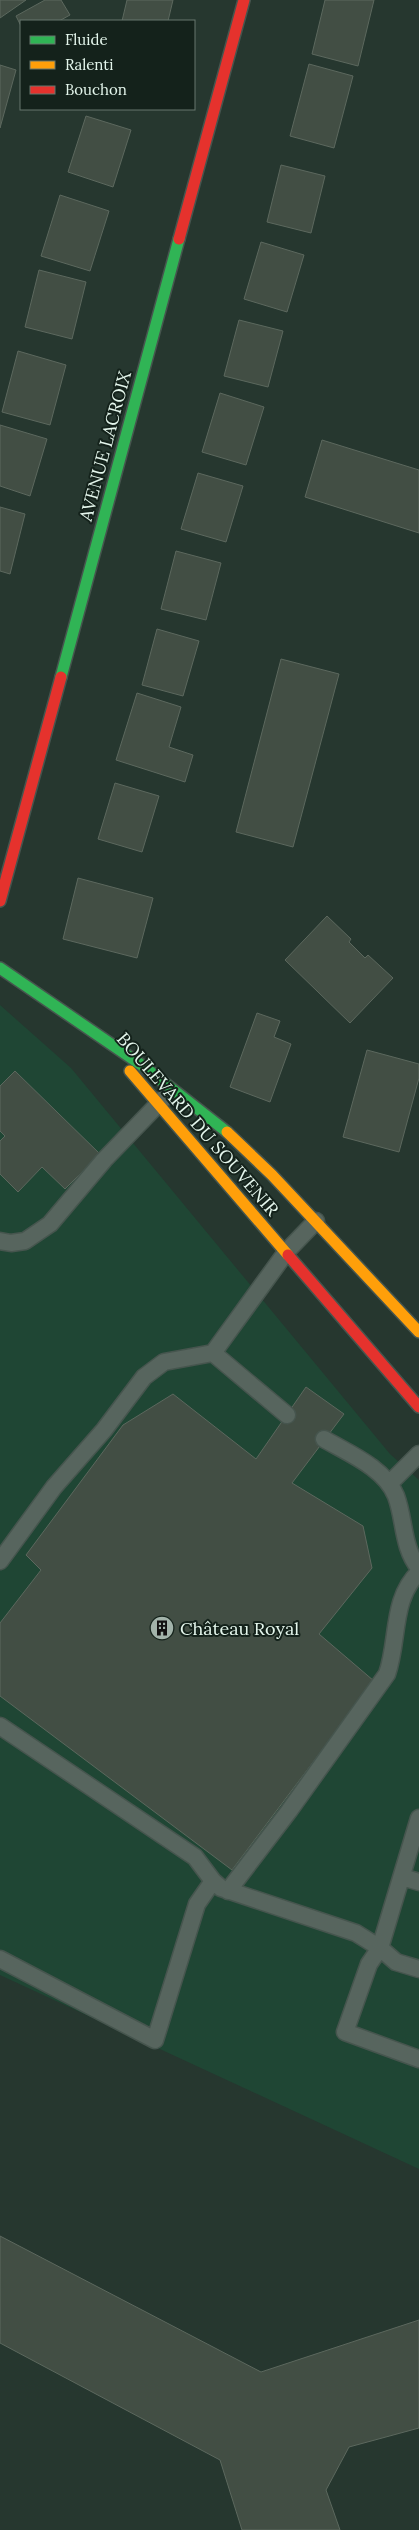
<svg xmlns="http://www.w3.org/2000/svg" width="419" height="2530" viewBox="0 0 419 2530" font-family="Lora,serif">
<rect width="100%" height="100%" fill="#26372f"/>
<!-- built -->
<path fill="#1f4634" d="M 0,1005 L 71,1068 L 390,1454 L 419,1480 L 419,2169 L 0,1975 Z"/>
<!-- building -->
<path fill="#424e44" stroke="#5c685e" d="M 0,0 L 26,0 L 0,18 Z
M 45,0 L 61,0 L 70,15 L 59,21 L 21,21 L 21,26 L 16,16 Z
M 127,0 L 173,0 L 168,21 L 122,21 Z
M 325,0 L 374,0 L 358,66 L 312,54 Z
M 309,64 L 353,76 L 334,148 L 290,136 Z
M 0,65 L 16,70 L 0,128 Z
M 86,116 L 131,130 L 113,187 L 68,172 Z
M 281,165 L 325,176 L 311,233 L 267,222 Z
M 60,195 L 109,211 L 90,271 L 41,256 Z
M 261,242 L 304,255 L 287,312 L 244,299 Z
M 39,270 L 86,282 L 72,339 L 25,327 Z
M 239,320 L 283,331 L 268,387 L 224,376 Z
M 18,351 L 66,365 L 50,425 L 2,412 Z
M 220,393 L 264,407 L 246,465 L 202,452 Z
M 0,425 L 47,439 L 30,496 L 0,486 Z
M 322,440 L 419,470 L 419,533 L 305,497 Z
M 198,473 L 243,486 L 226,542 L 181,529 Z
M 0,507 L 25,514 L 10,574 L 0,571 Z
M 176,551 L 221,563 L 206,620 L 161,609 Z
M 157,629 L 199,641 L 183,696 L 142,685 Z
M 281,659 L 339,674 L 293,847 L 236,832 Z
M 137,693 L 181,707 L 169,747 L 193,755 L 185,782 L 116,760 Z
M 115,783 L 159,796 L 142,852 L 98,839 Z
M 78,878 L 153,898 L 137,958 L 63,939 Z
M 327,916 L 351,939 L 349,942 L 365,958 L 368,955 L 393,978 L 350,1023 L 285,960 Z
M 257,1013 L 280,1021 L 274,1037 L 291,1044 L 270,1102 L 230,1087 Z
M 367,1050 L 419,1064 L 419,1078 L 399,1152 L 343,1137 Z
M 15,1071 L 100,1154 L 65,1189 L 42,1167 L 18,1192 L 0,1174 L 0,1141 L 5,1136 L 0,1131 L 0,1086 Z
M 306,1387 L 344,1414 L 292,1483 L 363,1526 L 372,1568 L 319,1634 L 374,1681 L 232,1870 L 0,1696 L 0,1623 L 41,1570 L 26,1555 L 123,1425 L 173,1394 L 256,1459 Z
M 0,2236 L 261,2372 L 419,2320 L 419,2428 L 349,2447 L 326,2490 L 340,2530 L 242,2530 L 220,2460 L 0,2343 Z"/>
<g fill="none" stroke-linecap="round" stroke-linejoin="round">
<!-- lane casing -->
<g stroke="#46554e" stroke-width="19">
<path id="lane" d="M 0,1241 L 11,1243 L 25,1241 L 50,1224 L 104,1160 L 163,1099
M 213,1353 L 287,1251 L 316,1221
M 324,1439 C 348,1453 385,1468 396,1496 C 405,1520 402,1547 419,1568
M 389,1484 L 419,1454
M 0,1561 L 54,1487 L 104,1430 L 144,1377 L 164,1362 L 213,1353 L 287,1415
M 0,1726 L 195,1857 L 213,1881 L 221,1888 L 356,1933 L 380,1948 L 419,1818
M 402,1877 L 419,1882
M 228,1891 L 289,1811 L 387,1674 C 399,1640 391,1599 419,1572
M 0,1959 L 155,2040 L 197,1904 L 213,1881
M 419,1969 L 396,1962 L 380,1948 L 369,1964 L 345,2032 L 419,2059"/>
</g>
<!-- fast casing -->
<g stroke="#46554e" stroke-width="14">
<path id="fast" d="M 61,677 L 179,239
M 0,968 L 143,1066 L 227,1132"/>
</g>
<!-- slow casing -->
<g stroke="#46554e" stroke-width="14">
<path id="slow" d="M 130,1071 L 288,1255
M 227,1132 L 272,1175 L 419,1332"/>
</g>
<!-- jam casing -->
<g stroke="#46554e" stroke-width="14">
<path id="jam" d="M 179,239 L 244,0
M 0,901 L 61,677
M 288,1255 L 419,1407"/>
</g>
<!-- lane -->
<use href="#lane" stroke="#57655e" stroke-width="16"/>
<!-- fast -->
<use href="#fast" stroke="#30b455" stroke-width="11"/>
<!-- slow -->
<use href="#slow" stroke="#ff9f0a" stroke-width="11"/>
<!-- jam -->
<use href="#jam" stroke="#e5322d" stroke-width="11"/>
</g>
<!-- icons -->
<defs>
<g id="building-disc" transform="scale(1.25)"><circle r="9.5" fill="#a2b3aa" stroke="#14221b"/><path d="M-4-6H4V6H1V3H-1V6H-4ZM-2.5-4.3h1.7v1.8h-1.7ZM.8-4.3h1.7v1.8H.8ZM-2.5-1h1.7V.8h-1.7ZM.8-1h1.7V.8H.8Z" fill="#111"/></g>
</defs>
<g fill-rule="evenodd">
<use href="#building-disc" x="162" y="1628"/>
</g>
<g text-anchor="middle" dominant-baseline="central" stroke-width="4" stroke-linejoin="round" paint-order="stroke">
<!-- street labels -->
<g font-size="18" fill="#e4f6ec" stroke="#14221b">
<text transform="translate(105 446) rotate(-75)">AVENUE LACROIX</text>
<text transform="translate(198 1124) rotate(49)">BOULEVARD DU SOUVENIR</text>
</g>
<!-- poi labels -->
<g font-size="18" fill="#e4f6ec" stroke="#14221b" text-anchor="start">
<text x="180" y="1628">Château Royal</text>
</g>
</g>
<!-- legend -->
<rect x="20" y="20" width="175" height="90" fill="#14221b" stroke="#67776f"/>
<rect x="30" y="36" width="25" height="8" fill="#30b455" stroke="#67776f"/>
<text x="65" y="45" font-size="15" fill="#e4f6ec">Fluide</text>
<rect x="30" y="61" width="25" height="8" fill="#ff9f0a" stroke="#67776f"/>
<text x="65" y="70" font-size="15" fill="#e4f6ec">Ralenti</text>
<rect x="30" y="86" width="25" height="8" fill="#e5322d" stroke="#67776f"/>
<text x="65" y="95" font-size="15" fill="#e4f6ec">Bouchon</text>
</svg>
